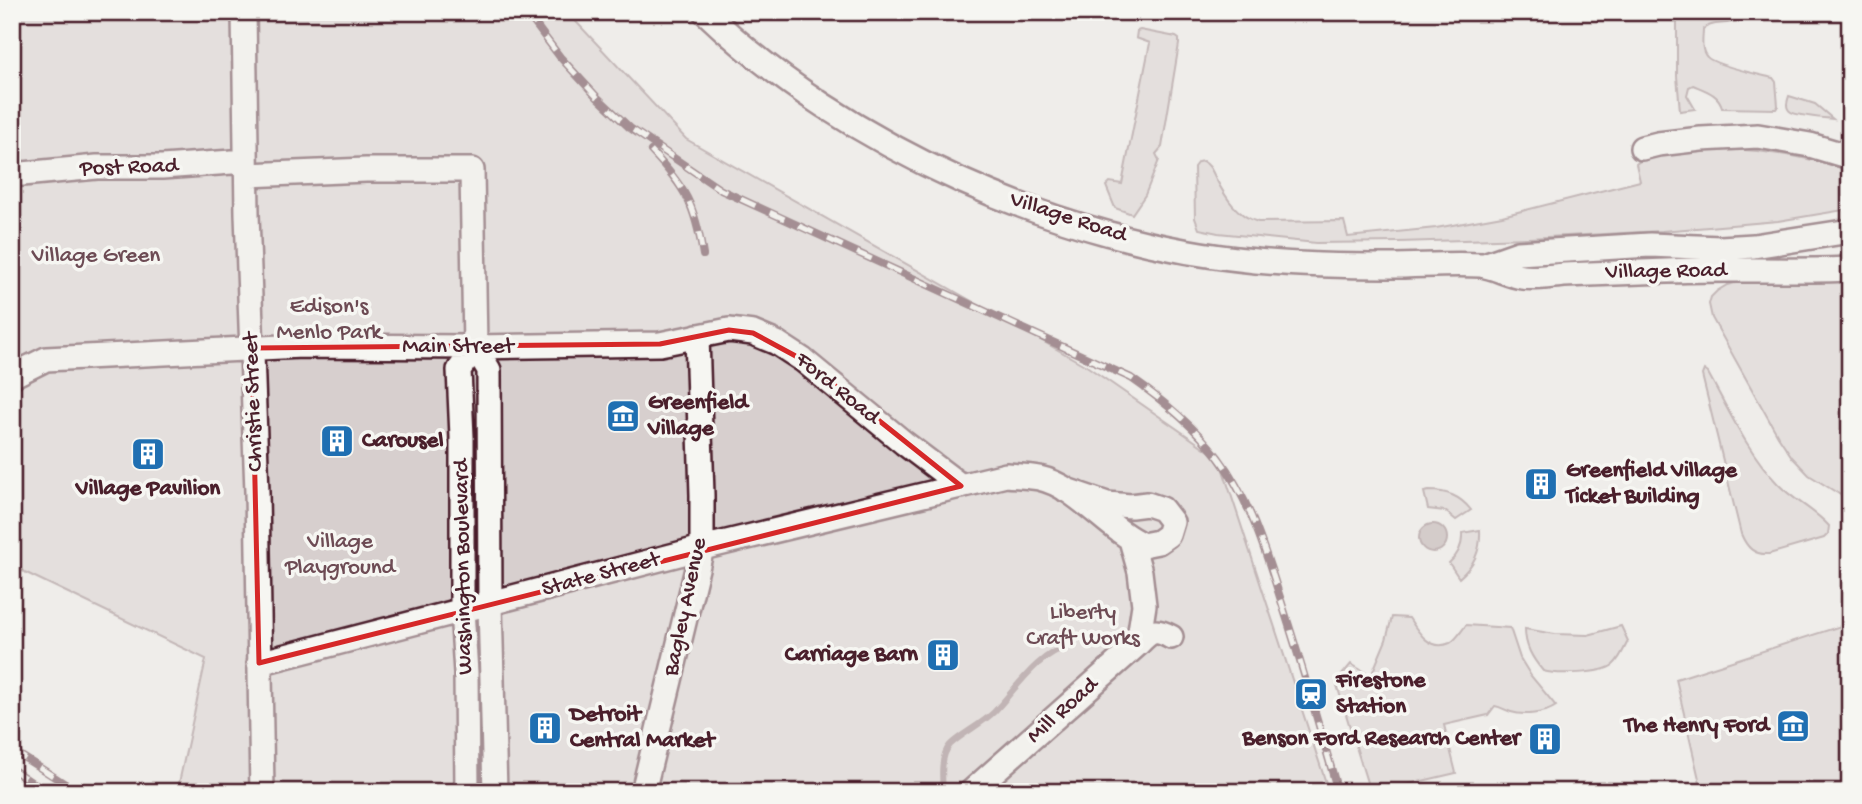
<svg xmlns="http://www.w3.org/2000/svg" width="1862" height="804" viewBox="0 0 1862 804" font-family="'Gochi Hand',sans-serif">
<rect width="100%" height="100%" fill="#efedea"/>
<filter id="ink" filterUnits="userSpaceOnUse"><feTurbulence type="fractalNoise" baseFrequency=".0143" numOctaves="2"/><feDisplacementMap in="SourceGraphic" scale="14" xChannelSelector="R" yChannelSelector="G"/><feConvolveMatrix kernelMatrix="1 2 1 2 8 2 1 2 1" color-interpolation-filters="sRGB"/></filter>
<g filter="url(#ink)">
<!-- green -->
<path fill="#d7cfce" stroke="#90777c" stroke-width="2" d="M 12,12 L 567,12 L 686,139 L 1088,367 L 1219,458 L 1329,792 L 195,792 L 179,783 L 206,659 L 12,566 Z
M 1677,12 L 1738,12 L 1738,19 C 1728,27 1714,20 1703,29 C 1703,37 1700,50 1707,57 C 1713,65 1761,75 1773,78 L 1776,82 L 1778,106 L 1776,109 L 1722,108 C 1720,94 1704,90 1693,85 L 1689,87 L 1687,95 L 1695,109 L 1680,111 L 1677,76 Z
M 1140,30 L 1176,37 L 1179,39 L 1179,44 L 1162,147 L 1156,154 L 1159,160 L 1145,195 L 1132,214 L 1115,208 L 1106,186 L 1110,182 L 1122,184 L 1150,43 L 1136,38 L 1137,31 Z
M 1789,96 L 1815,104 L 1833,119 C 1825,118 1797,116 1791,112 C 1785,108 1787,102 1789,96 Z
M 1732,149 C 1773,151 1811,158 1850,170 L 1850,209 L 1778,221 L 1662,231 L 1528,238 L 1399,242 L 1316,243 L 1218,233 L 1199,229 L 1195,218 L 1194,167 L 1198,162 L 1203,161 C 1210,165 1212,171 1216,179 C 1226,198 1237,216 1258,222 L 1344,221 L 1348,237 L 1436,228 L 1502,216 L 1640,181 L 1636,164 C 1650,150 1712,150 1732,149 Z
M 1850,281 L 1850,501 L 1809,475 L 1792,457 L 1778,436 L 1712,318 L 1709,304 L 1711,297 L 1717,291 L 1727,285 L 1735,283 Z
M 1704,370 L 1708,373 C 1729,411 1748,453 1778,484 C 1793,500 1815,510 1829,526 L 1828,534 L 1824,538 L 1769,554 C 1754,555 1747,548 1741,534 L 1702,375 Z
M 1429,491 C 1447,491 1460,496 1471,510 L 1456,520 L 1445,511 L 1428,509 L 1424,492 Z
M 1480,530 C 1481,551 1474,565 1459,578 L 1449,563 C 1458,555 1463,546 1462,533 Z
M 1392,617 L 1409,618 C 1418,632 1430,652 1450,643 C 1456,640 1462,630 1466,625 L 1510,628 L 1520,658 L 1531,676 L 1556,706 C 1545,714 1523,716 1511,712 C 1505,710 1501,707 1495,706 L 1488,715 L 1444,725 L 1456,773 L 1392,788 L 1393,792 L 1370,792 L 1336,682 L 1351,664 L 1371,676 L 1386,640 Z
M 1850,623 L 1850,792 L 1702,792 L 1676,679 Z
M 1621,626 L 1628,641 C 1624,649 1620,659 1613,665 C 1601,674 1557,675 1543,671 C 1532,658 1525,646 1525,629 L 1555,634 L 1588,635 Z"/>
<!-- water -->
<path fill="#b4a4a5" stroke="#8a6f74" stroke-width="2" d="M1419 538a14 14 0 1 1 28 0a14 14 0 1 1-28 0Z"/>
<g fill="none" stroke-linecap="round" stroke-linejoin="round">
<!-- stream -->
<path stroke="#8a6f74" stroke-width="6" d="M 943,792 C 942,777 940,756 950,745 C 961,734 982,724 994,712 C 1017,688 1036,655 1070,645"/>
<!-- minor casing -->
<g stroke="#4a1f2b" stroke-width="28">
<path id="minor" d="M 244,12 L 247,214 L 257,492 L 262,792
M 705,12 C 846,147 1062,243 1256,261 C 1300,265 1345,266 1390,266 C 1420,266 1451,263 1481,265 C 1495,267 1508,275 1522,277 C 1535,279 1551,276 1564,275 C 1598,274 1633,272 1667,271 C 1728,268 1789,272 1850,269
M 1642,148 L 1658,144 L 1701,139 L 1758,136 L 1810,145 L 1850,157
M 12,175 L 97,167 L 162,167 L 246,161
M 247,175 L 366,170 L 472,170 L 475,347 L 489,370 L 490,605 L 495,792
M 1484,265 L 1518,253 L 1650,245 L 1720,248 L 1754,246 L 1850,231
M 12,376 L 46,359 L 302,346 L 475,347 L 660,344 L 729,330 L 753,333 L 777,343 L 803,360 L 904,443 L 961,486
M 1138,644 C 1150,631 1155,628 1171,637
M 259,663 L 702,548 L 1006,475 C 1017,476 1028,476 1039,478 C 1077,486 1107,529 1143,545 L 1158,542 L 1168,535 L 1172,522 L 1162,509 L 1147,504 L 1131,506 L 1107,504 L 1066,490
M 467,792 L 466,673 L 462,610 L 462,437 L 459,370 L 475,347
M 643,792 L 702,548 L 702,495 L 697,336
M 971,792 L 1138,644 L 1144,605 L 1140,572 L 1131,540"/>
</g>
<!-- minor -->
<use href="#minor" stroke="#f6f6f2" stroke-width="23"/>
<!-- rail casing -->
<g stroke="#4a1f2b" stroke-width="8">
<path id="rail" d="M 526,12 L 560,57 L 597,97 L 630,128 L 721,190 L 1131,378 C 1164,401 1193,425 1218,457 C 1252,502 1268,560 1285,613 C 1304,672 1321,732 1338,792
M 651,151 C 686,188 695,205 703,255
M 12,750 L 78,792
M 12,769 L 46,792"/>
</g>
<!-- rail -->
<use href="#rail" stroke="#f6f6f2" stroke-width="5" stroke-dasharray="16" stroke-linecap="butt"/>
</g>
</g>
<!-- marked area -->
<path d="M0 0H1862V804H0ZM 729,330 L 753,333 L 803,360 L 961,486 L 259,663 L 252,348 L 660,344 Z" fill="#efedea" fill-opacity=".55" fill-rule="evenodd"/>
<path fill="none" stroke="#d62828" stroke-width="5" stroke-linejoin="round" d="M 729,330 L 753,333 L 803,360 L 961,486 L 259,663 L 252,348 L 660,344 Z"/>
<!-- icons -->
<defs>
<g id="museum-square" transform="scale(1.75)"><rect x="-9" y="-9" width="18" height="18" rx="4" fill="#1f6fb2" stroke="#f6f6f2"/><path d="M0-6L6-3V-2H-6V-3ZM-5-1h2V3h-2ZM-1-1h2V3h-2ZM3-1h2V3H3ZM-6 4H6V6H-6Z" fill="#fff"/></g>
<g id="building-square" transform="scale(1.75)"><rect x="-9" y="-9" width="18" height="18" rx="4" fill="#1f6fb2" stroke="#f6f6f2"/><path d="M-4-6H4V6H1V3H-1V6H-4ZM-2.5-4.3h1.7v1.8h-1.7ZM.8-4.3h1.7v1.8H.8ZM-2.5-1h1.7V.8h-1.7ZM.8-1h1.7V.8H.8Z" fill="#fff"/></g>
<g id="station-square" transform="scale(1.75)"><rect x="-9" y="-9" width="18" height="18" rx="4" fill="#1f6fb2" stroke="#f6f6f2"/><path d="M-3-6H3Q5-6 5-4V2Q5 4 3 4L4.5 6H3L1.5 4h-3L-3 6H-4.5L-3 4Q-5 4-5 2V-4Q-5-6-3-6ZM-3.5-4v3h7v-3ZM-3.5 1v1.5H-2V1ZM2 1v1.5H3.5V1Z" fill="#fff"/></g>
</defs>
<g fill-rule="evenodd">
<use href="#museum-square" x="623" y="416"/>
<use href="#building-square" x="337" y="441"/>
<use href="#building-square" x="148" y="454"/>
<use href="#building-square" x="1541" y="484"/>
<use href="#building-square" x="943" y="655"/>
<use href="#station-square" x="1311" y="694"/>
<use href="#museum-square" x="1793" y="726"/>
<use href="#building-square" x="545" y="728"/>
<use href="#building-square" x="1545" y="739"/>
</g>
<g text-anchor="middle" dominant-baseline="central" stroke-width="7" stroke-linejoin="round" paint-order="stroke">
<!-- street labels -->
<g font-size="23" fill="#4a1f2b" stroke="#f6f6f2">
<text transform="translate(129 168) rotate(-2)">Post Road</text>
<text transform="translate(1068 218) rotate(18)">Village Road</text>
<text transform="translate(1666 272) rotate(-1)">Village Road</text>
<text x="458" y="347">Main Street</text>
<text transform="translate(837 389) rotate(39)">Ford Road</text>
<text transform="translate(254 402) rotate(-92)">Christie Street</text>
<text transform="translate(464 567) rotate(-91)">Washington Boulevard</text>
<text transform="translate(601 575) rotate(-15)">State Street</text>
<text transform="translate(686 607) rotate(-78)">Bagley Avenue</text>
<text transform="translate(1063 711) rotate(-42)">Mill Road</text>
</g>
<!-- park labels -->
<g font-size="23" fill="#6d4b54" stroke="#f6f6f2">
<text x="96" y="256">Village Green</text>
<text x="329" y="307">Edison's<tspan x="329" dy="26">Menlo Park</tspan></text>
<text x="340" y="542">Village<tspan x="340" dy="26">Playground</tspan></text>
<text x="1083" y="613">Liberty<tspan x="1083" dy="26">Craft Works</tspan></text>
</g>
<!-- poi labels -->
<g font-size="23" font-weight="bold" fill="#4a1f2b" stroke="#f6f6f2" text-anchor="start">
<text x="648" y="403">Greenfield<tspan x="648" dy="26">Village</tspan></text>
<text x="362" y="441">Carousel</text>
<text x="1566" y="471">Greenfield Village<tspan x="1566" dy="26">Ticket Building</tspan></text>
<text x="148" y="489" text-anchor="middle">Village Pavilion</text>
<text x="918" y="655" text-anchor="end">Carriage Barn</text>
<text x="1336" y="681">Firestone<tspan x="1336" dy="26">Station</tspan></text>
<text x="570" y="715">Detroit<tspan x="570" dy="26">Central Market</tspan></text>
<text x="1769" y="726" text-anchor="end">The Henry Ford</text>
<text x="1520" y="739" text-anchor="end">Benson Ford Research Center</text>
</g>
</g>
<!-- margin -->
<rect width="1862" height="804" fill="none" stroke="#f6f6f2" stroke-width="42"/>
<rect x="21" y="21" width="1820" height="762" fill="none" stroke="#4a1f2b" stroke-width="2.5" filter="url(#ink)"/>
</svg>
